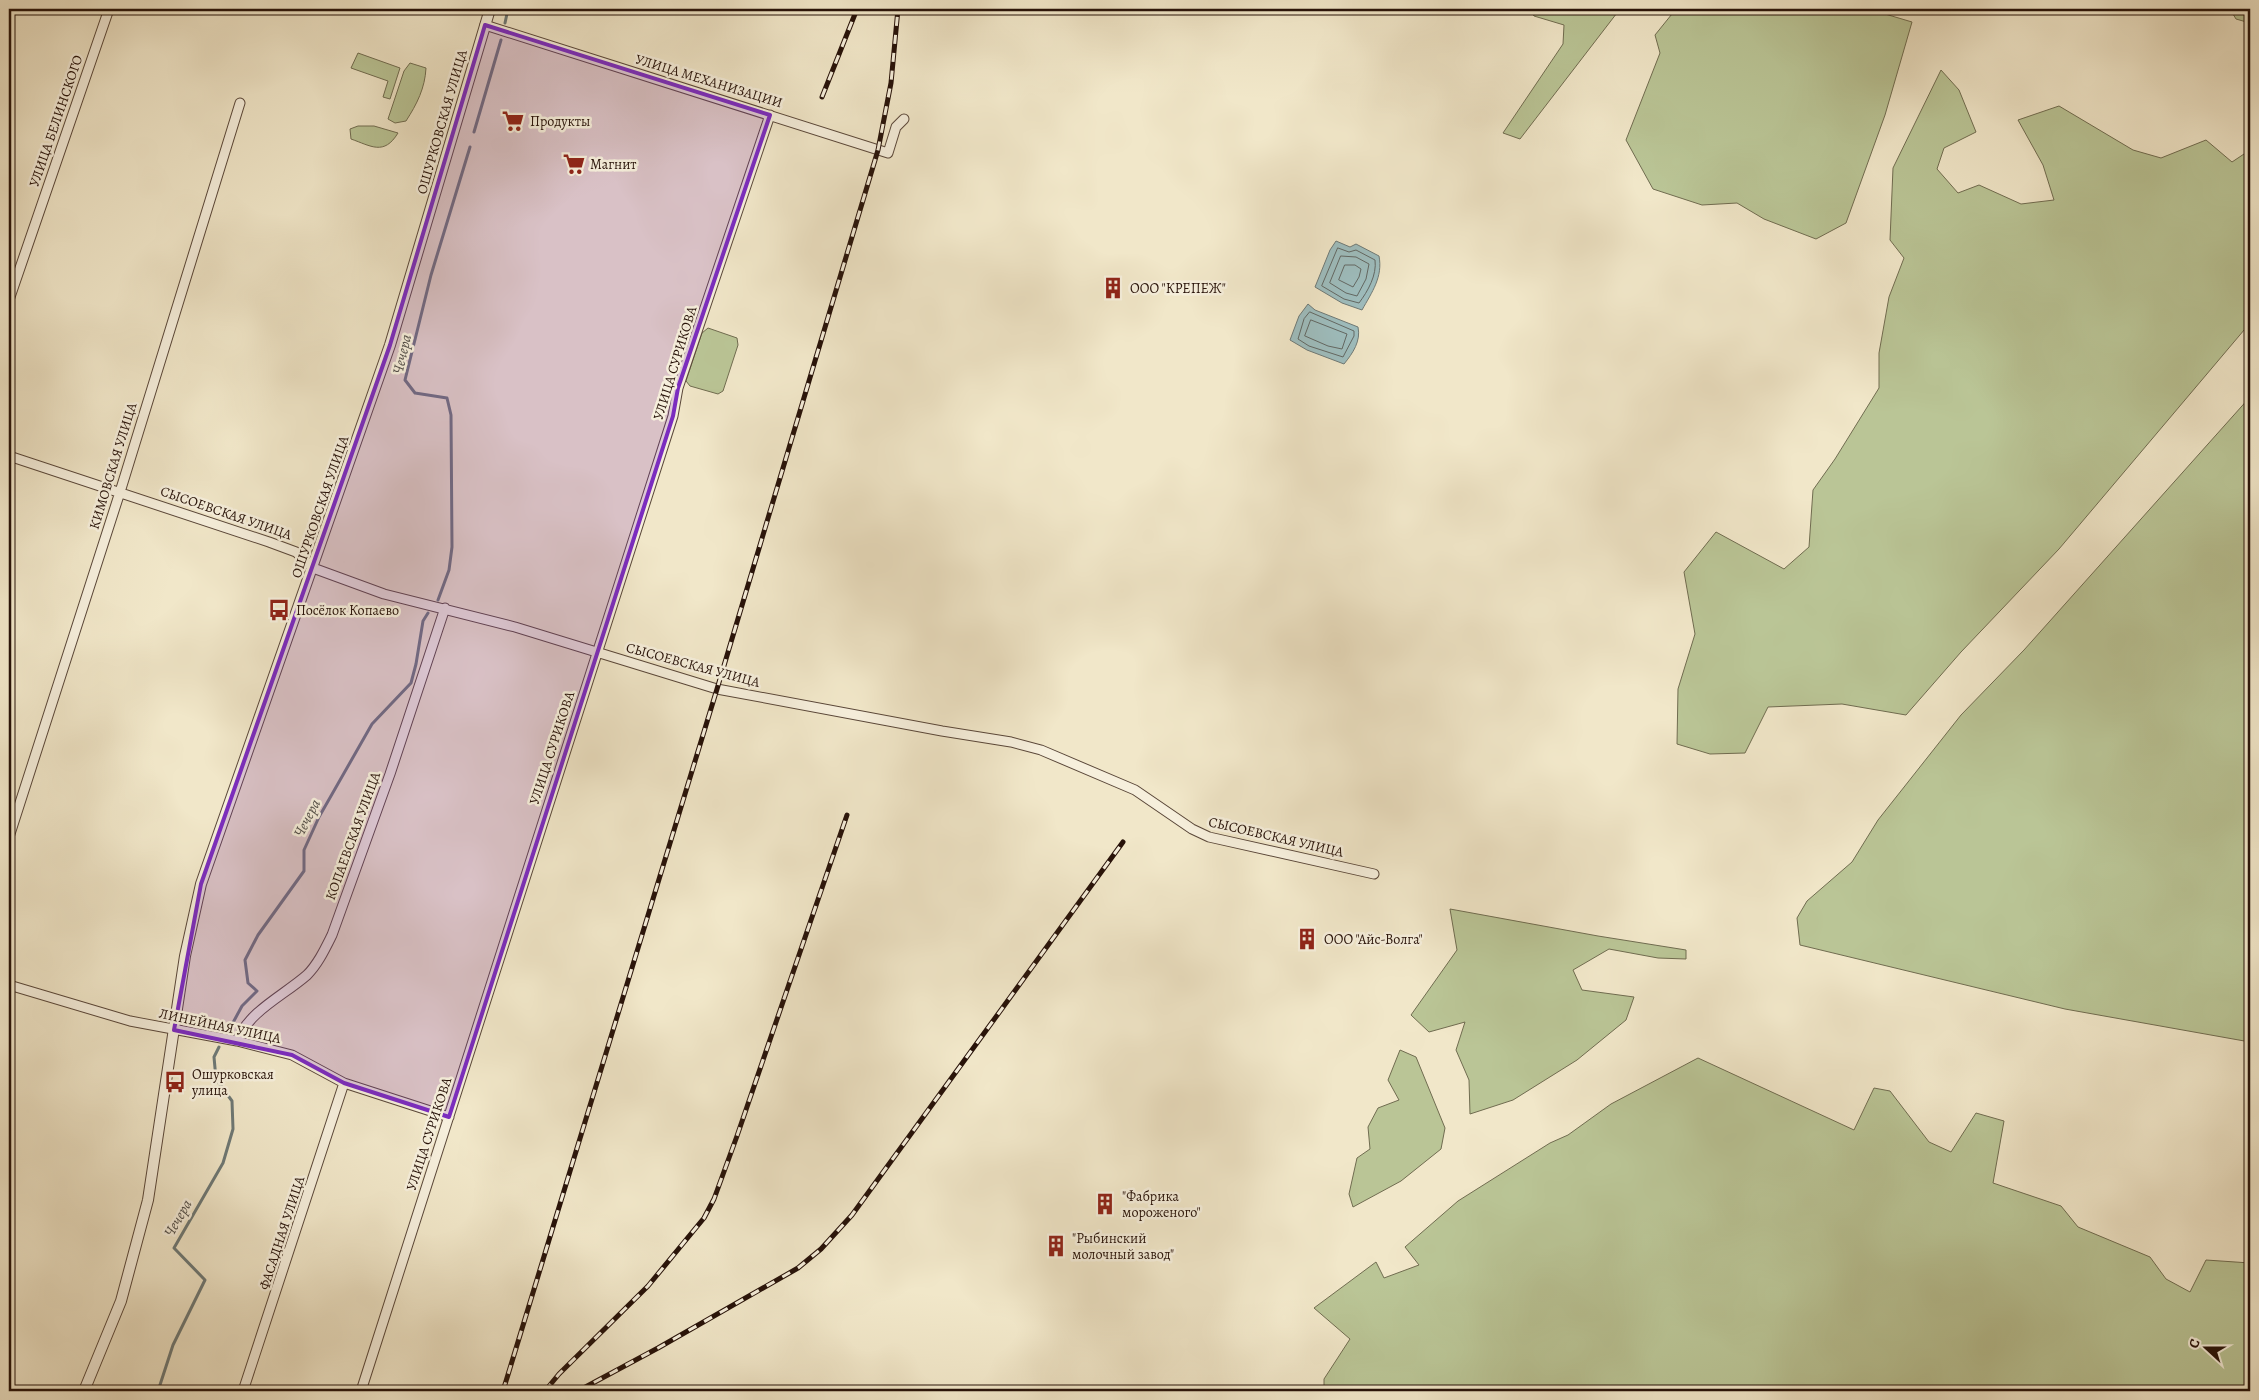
<svg xmlns="http://www.w3.org/2000/svg" width="2259" height="1400" viewBox="0 0 2259 1400" font-family="Alegreya,serif">
<rect width="100%" height="100%" fill="#f1e7c9"/>
<filter id="stains"><feTurbulence type="fractalNoise" baseFrequency=".004" numOctaves="4"/><feColorMatrix values="0 0 0 0 .2 0 0 0 0 .09 0 0 0 0 .02 0 0 0 .5 -.17"/></filter>
<radialGradient id="worn" r=".72"><stop offset=".6" stop-color="#630" stop-opacity="0"/><stop offset="1" stop-color="#630" stop-opacity=".3"/></radialGradient>
<!-- green -->
<path fill="#bac596" stroke="#706c50" d="M 1530,9 L 1620,9 L 1520,139 L 1503,133 L 1563,44 L 1564,25 L 1534,16 Z
M 1676,9 L 1874,9 L 1875,11 L 1912,22 L 1885,115 L 1846,223 L 1816,239 L 1764,219 L 1737,203 L 1702,205 L 1653,189 L 1626,140 L 1660,53 L 1655,35 Z
M 2230,9 L 2250,9 L 2250,23 L 2236,19 Z
M 358,53 L 400,68 L 390,99 L 383,97 L 388,81 L 351,68 Z
M 410,63 L 426,68 C 425,88 417,104 406,121 L 395,123 L 388,119 L 404,71 Z
M 1941,70 L 1959,90 L 1976,132 L 1944,148 L 1937,169 L 1958,193 L 1979,185 L 2021,204 L 2054,200 L 2043,165 L 2018,120 L 2059,106 L 2133,150 L 2161,158 L 2206,140 L 2232,162 L 2250,150 L 2250,323 L 2059,549 L 1961,652 L 1906,715 L 1842,704 L 1768,707 L 1745,753 L 1710,754 L 1677,744 L 1678,689 L 1695,634 L 1684,572 L 1716,532 L 1784,569 L 1809,547 L 1813,490 L 1835,459 L 1879,388 L 1879,353 L 1889,297 L 1904,258 L 1890,240 L 1893,168 Z
M 358,126 L 374,126 L 398,133 C 384,156 371,146 351,139 L 350,129 Z
M 708,328 L 737,338 L 738,345 L 723,391 L 718,394 L 690,386 L 686,381 L 702,333 Z
M 2250,397 L 2250,1042 L 2065,1009 L 1800,945 L 1797,918 L 1807,901 L 1852,862 L 1878,820 L 1961,715 L 2024,650 Z
M 1450,909 L 1598,936 L 1686,950 L 1686,959 L 1658,958 L 1609,949 L 1573,970 L 1582,990 L 1634,997 L 1626,1020 L 1577,1060 L 1513,1100 L 1470,1114 L 1469,1080 L 1456,1050 L 1465,1022 L 1429,1032 L 1411,1015 L 1457,950 Z
M 1400,1050 L 1416,1057 L 1445,1128 L 1441,1149 L 1401,1181 L 1353,1207 L 1349,1194 L 1357,1158 L 1370,1149 L 1368,1127 L 1378,1108 L 1399,1100 L 1388,1080 Z
M 1698,1058 L 1854,1130 L 1874,1088 L 1890,1091 L 1929,1142 L 1951,1152 L 1976,1113 L 2004,1121 L 1993,1183 L 2061,1206 L 2078,1227 L 2150,1257 L 2166,1279 L 2190,1292 L 2206,1260 L 2250,1263 L 2250,1391 L 1324,1391 L 1324,1379 L 1350,1339 L 1314,1308 L 1376,1262 L 1384,1278 L 1419,1265 L 1405,1247 L 1458,1201 L 1550,1143 L 1568,1135 L 1611,1104 Z"/>
<!-- water -->
<path fill="#9ebebf" stroke="#6e7976" d="M 1336,241 L 1350,247 L 1356,244 L 1379,256 C 1383,277 1372,292 1362,310 L 1342,303 L 1315,287 L 1330,250 Z
M 1308,304 L 1315,310 L 1358,327 C 1361,341 1353,353 1344,364 L 1307,350 L 1290,340 L 1299,316 Z"/>
<g fill="none" stroke-linecap="round" stroke-linejoin="round">
<!-- shore -->
<path stroke="#626864" stroke-width="1" d="M 1338,248 L 1349,252 L 1356,250 L 1375,260 C 1377,275 1368,291 1359,303 L 1344,299 L 1322,286 Z
M 1341,256 L 1356,257 L 1369,264 L 1366,279 L 1357,296 L 1346,293 L 1330,283 Z
M 1345,265 L 1355,265 L 1361,269 L 1359,277 L 1353,287 L 1339,280 Z
M 1310,312 L 1354,331 L 1354,336 L 1343,357 L 1309,346 L 1298,339 L 1304,319 Z
M 1311,320 L 1347,334 L 1342,349 L 1328,346 L 1305,336 Z"/>
<!-- stream -->
<path stroke="#6e7976" stroke-width="3" d="M 505,23 L 508,9
M 474,132 L 501,40
M 438,600 L 449,570 L 452,547 L 451,415 L 447,398 L 415,393 L 405,380 L 431,275 L 470,147
M 229,1030 L 242,1006 L 257,991 L 248,983 L 245,960 L 258,935 L 304,871 L 304,850 L 319,817 L 372,724 L 411,683 L 416,664 L 423,621 L 428,613
M 158,1391 L 173,1345 L 205,1280 L 174,1248 L 223,1163 L 233,1129 L 232,1101 L 216,1079 L 214,1057 L 219,1047"/>
<!-- minor casing -->
<g stroke="#5a4739" stroke-width="11">
<path id="minor" d="M 485,25 L 888,153 L 896,127 L 904,119
M 9,300 L 109,9
M 9,456 L 269,542 L 296,552 L 313,568 L 384,594 L 515,627 L 717,689 L 942,731 L 1011,742 L 1041,750 L 1135,790 L 1192,829 L 1209,837 L 1374,874
M 9,837 L 120,492 L 240,103
M 9,985 L 130,1021 L 237,1041 L 292,1055 L 344,1083 L 449,1117
M 237,1041 C 249,1011 283,996 307,975 C 318,964 325,949 332,935 L 390,774 L 445,608
M 243,1391 L 344,1083
M 361,1391 L 673,416 L 678,388 L 770,115"/>
</g>
<!-- tertiary casing -->
<g stroke="#5a4739" stroke-width="12">
<path id="tertiary" d="M 84,1391 L 121,1301 L 148,1200 L 185,956 L 201,884 L 390,345 L 490,9"/>
</g>
<!-- minor -->
<use href="#minor" stroke="#f6efdc" stroke-width="9"/>
<!-- tertiary -->
<use href="#tertiary" stroke="#f6efdc" stroke-width="10"/>
<!-- rail casing -->
<g stroke="#271209" stroke-width="5">
<path id="rail" d="M 822,97 L 857,9
M 503,1391 L 717,689 L 878,150 L 891,83 L 898,9
M 545,1391 L 559,1374 L 648,1286 L 704,1218 L 714,1199 L 737,1136 L 847,815
M 578,1391 L 658,1348 L 798,1268 L 821,1249 L 852,1215 L 1123,842"/>
</g>
<!-- rail -->
<use href="#rail" stroke="#f6efdc" stroke-width="3" stroke-dasharray="9" stroke-linecap="butt"/>
</g>
<!-- marked area -->
<path fill="#7b2cbf" fill-opacity="0.2" stroke="#7b2cbf" stroke-width="4" stroke-linejoin="round" d="M 485,25 L 770,115 L 678,388 L 673,416 L 449,1117 L 344,1083 L 292,1055 L 174,1030 L 201,884 L 390,345 Z"/>
<!-- icons -->
<defs>
<g id="supermarket-bare" transform="scale(1.725)"><path d="M-6-5.5h2.5l.6 2H6L4.5 2H-2.5L-4.4-4H-6ZM-1.5 3.2a1.3 1.3 0 1 0 .1 0ZM3 3.2a1.3 1.3 0 1 0 .1 0Z" fill="#8f2418" stroke="#f6efdc" stroke-width="2.5" paint-order="stroke"/></g>
<g id="building-bare" transform="scale(1.725)"><path d="M-4-6H4V6H1V3H-1V6H-4ZM-2.5-4.3h1.7v1.8h-1.7ZM.8-4.3h1.7v1.8H.8ZM-2.5-1h1.7V.8h-1.7ZM.8-1h1.7V.8H.8Z" fill="#8f2418" stroke="#f6efdc" stroke-width="2.5" paint-order="stroke"/></g>
<g id="bus-bare" transform="scale(1.725)"><path d="M-5-6H5V4H4V6H2V4H-2V6H-4V4H-5ZM-3.5-4V0h7V-4ZM-3.5 1.2v1.5H-2V1.2ZM2 1.2v1.5H3.5V1.2Z" fill="#8f2418" stroke="#f6efdc" stroke-width="2.5" paint-order="stroke"/></g>
</defs>
<g fill-rule="evenodd">
<use href="#supermarket-bare" x="513" y="121"/>
<use href="#supermarket-bare" x="574" y="164"/>
<use href="#building-bare" x="1113" y="288"/>
<use href="#bus-bare" x="279" y="610"/>
<use href="#building-bare" x="1307" y="939"/>
<use href="#bus-bare" x="175" y="1082"/>
<use href="#building-bare" x="1105" y="1204"/>
<use href="#building-bare" x="1056" y="1246"/>
</g>
<g text-anchor="middle" dominant-baseline="central" stroke-width="5" stroke-linejoin="round" paint-order="stroke">
<!-- street labels -->
<g font-size="14" fill="#271209" stroke="#f6efdc">
<text transform="translate(709 81) rotate(17)">УЛИЦА МЕХАНИЗАЦИИ</text>
<text transform="translate(56 121) rotate(-71)">УЛИЦА БЕЛИНСКОГО</text>
<text transform="translate(442 122) rotate(-74)">ОШУРКОВСКАЯ УЛИЦА</text>
<text transform="translate(675 363) rotate(-73)">УЛИЦА СУРИКОВА</text>
<text transform="translate(113 466) rotate(-73)">КИМОВСКАЯ УЛИЦА</text>
<text transform="translate(320 507) rotate(-71)">ОШУРКОВСКАЯ УЛИЦА</text>
<text transform="translate(226 513) rotate(19)">СЫСОЕВСКАЯ УЛИЦА</text>
<text transform="translate(693 665) rotate(15)">СЫСОЕВСКАЯ УЛИЦА</text>
<text transform="translate(552 748) rotate(-72)">УЛИЦА СУРИКОВА</text>
<text transform="translate(353 836) rotate(-70)">КОПАЕВСКАЯ УЛИЦА</text>
<text transform="translate(1276 837) rotate(13)">СЫСОЕВСКАЯ УЛИЦА</text>
<text transform="translate(220 1026) rotate(12)">ЛИНЕЙНАЯ УЛИЦА</text>
<text transform="translate(429 1134) rotate(-72)">УЛИЦА СУРИКОВА</text>
<text transform="translate(282 1233) rotate(-72)">ФАСАДНАЯ УЛИЦА</text>
</g>
<!-- poi labels -->
<g font-size="14" fill="#271209" stroke="#f6efdc" text-anchor="start">
<text x="530" y="121">Продукты</text>
<text x="590" y="164">Магнит</text>
<text x="1130" y="288">ООО "КРЕПЕЖ"</text>
<text x="296" y="610">Посёлок Копаево</text>
<text x="1324" y="939">ООО "Айс-Волга"</text>
<text x="192" y="1074">Ошурковская<tspan x="192" dy="16">улица</tspan></text>
<text x="1122" y="1196">"Фабрика<tspan x="1122" dy="16">мороженого"</tspan></text>
<text x="1072" y="1238">"Рыбинский<tspan x="1072" dy="16">молочный завод"</tspan></text>
</g>
<!-- water labels -->
<g font-size="15" font-style="italic" fill="#514e49" stroke="#f6efdc">
<text transform="translate(402 354) rotate(-77)">Чечера</text>
<text transform="translate(307 818) rotate(-63)">Чечера</text>
<text transform="translate(178 1218) rotate(-60)">Чечера</text>
</g>
</g>
<!-- margin -->
<rect width="2259" height="1400" fill="none" stroke="#f1e7c9" stroke-width="30"/>
<rect x="10" y="10" width="2239" height="1380" fill="none" stroke="#271209" stroke-width="2.5"/>
<rect x="15" y="15" width="2229" height="1370" fill="none" stroke="#271209"/>
<!-- north arrow -->
<g transform="translate(2206 1348) rotate(291)" stroke="#f6efdc" stroke-width="4" paint-order="stroke">
<path d="M0-4L9 19L0 12L-9 19Z" fill="#271209"/>
<text y="-8" font-size="14" font-weight="bold" text-anchor="middle" fill="#271209">С</text>
</g>
<rect width="100%" height="100%" filter="url(#stains)"/>
<rect width="100%" height="100%" fill="url(#worn)"/>
</svg>
